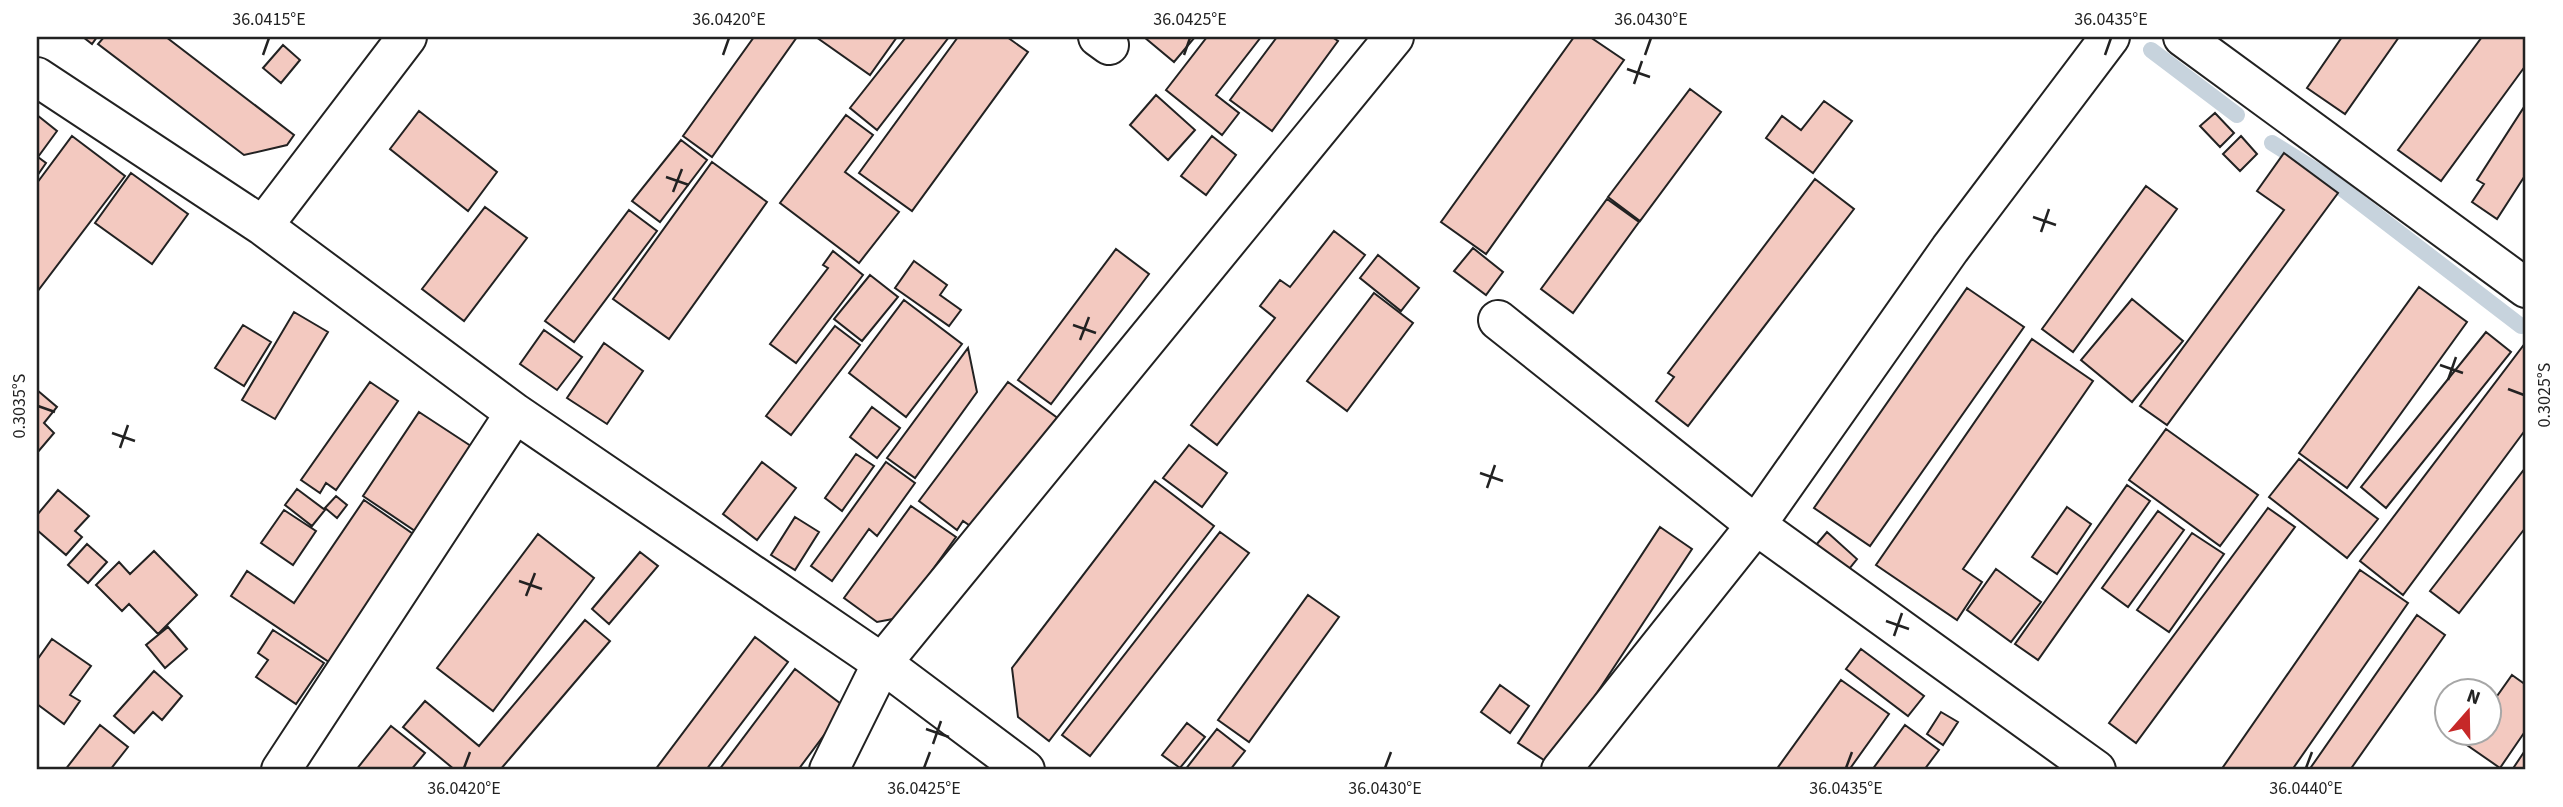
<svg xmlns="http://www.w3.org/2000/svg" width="2563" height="807" viewBox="0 0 2563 807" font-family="'Source Sans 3',sans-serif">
<rect width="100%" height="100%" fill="#fff"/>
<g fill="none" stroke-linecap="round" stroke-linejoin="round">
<!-- stream -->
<path stroke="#c7d3dd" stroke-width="16" d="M 2151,50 L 2237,115
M 2272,143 L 2328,178 L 2521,326"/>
</g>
<!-- building -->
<path fill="#f3c9c0" stroke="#222" stroke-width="2" d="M 83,37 L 97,37 L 92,44 Z
M 104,37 L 166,37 L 294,135 L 287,145 L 244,155 L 98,44 Z
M 754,37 L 797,37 L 712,157 L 683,136 Z
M 816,37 L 897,37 L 870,75 Z
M 906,37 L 949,37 L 877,130 L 850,108 Z
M 958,37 L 1007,37 L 1028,52 L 912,211 L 859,173 Z
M 1144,37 L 1195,37 L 1174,62 Z
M 1207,37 L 1261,37 L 1216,95 L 1239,113 L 1222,135 L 1166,90 Z
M 1277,37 L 1332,37 L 1338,41 L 1272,131 L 1230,100 Z
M 1574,37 L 1590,37 L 1624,60 L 1486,254 L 1441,222 Z
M 2342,37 L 2399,37 L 2345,114 L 2307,88 Z
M 2482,37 L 2526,37 L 2526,65 L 2441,181 L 2398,150 Z
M 283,45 L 300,60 L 281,83 L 263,68 Z
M 1690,89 L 1721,112 L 1640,221 L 1608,197 Z
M 1156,95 L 1195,130 L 1168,160 L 1130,125 Z
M 1824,101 L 1852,121 L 1813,173 L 1766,138 L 1782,116 L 1801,130 Z
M 2526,104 L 2526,174 L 2497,219 L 2472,202 L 2484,184 L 2477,180 Z
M 419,111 L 497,172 L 468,211 L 390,149 Z
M 2215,113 L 2234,133 L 2220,147 L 2200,126 Z
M 37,115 L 57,131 L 38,157 L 46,163 L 37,176 Z
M 846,115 L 873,135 L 845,172 L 899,212 L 859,263 L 780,203 Z
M 72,136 L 125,176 L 37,292 L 37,183 Z
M 1212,136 L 1236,155 L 1206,195 L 1181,176 Z
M 2241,136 L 2257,154 L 2240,171 L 2223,154 Z
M 681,140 L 707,160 L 660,222 L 632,201 Z
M 2284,153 L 2338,193 L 2167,425 L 2140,406 L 2284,210 L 2257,191 Z
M 712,162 L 767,202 L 669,339 L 613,299 Z
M 131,173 L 188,214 L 152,264 L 95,223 Z
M 1815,179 L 1854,209 L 1688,426 L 1656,401 L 1674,377 L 1668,373 Z
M 2146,186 L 2177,209 L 2073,352 L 2042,329 Z
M 1607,199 L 1639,222 L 1573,313 L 1541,289 Z
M 485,207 L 527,238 L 464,321 L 422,289 Z
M 629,210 L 657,231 L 574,342 L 545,321 Z
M 1334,231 L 1365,255 L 1217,445 L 1191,425 L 1275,318 L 1260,306 L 1280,280 L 1290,287 Z
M 1473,248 L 1503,272 L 1486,295 L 1454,271 Z
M 1116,249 L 1149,274 L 1051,404 L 1018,380 Z
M 833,251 L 863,275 L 796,363 L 770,344 L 828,268 L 823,265 Z
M 1378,255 L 1419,288 L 1401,311 L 1360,278 Z
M 914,261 L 947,285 L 940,295 L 961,310 L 949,326 L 895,288 Z
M 870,275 L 898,297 L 862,341 L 834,319 Z
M 2419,287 L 2467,322 L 2347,488 L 2299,453 Z
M 1967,288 L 2024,327 L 1870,546 L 1814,508 Z
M 1374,293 L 1413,323 L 1347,411 L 1307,381 Z
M 2132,299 L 2183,341 L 2132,402 L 2081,360 Z
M 904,300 L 962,344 L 906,417 L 849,373 Z
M 294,312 L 328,332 L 275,419 L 242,400 Z
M 243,325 L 271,342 L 244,386 L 215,368 Z
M 835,326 L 860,345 L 791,435 L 766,416 Z
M 544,330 L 582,357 L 557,390 L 520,364 Z
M 2486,332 L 2511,352 L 2386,508 L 2361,487 Z
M 2032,339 L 2093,381 L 1963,569 L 1982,582 L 1957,620 L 1876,565 Z
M 2526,342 L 2526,429 L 2403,595 L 2360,561 Z
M 604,343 L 643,371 L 607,424 L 567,398 Z
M 968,348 L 977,392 L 915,478 L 887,458 Z
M 370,382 L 398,401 L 336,490 L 326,483 L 320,493 L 301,480 Z
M 1008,382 L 1059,419 L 976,530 L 963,521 L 957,530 L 919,501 Z
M 37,390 L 57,407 L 44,423 L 54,433 L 37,453 Z
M 872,407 L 900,428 L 877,458 L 850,437 Z
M 419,412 L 477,450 L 421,535 L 363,496 Z
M 2166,429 L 2258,495 L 2220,546 L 2129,480 Z
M 1189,445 L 1227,473 L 1202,507 L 1163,478 Z
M 856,454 L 874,466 L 842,511 L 825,498 Z
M 2299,459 L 2378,519 L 2347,558 L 2269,497 Z
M 762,462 L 796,488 L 757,540 L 723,514 Z
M 886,462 L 915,483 L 877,536 L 869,529 L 832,581 L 811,566 Z
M 2526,467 L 2526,527 L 2459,613 L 2430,591 Z
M 1155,481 L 1214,526 L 1049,741 L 1018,717 L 1012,668 Z
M 2127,485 L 2150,501 L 2038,660 L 2015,644 Z
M 297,489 L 325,510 L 312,526 L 285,505 Z
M 58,490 L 89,516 L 75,531 L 82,537 L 66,555 L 37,530 L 37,515 Z
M 336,496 L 347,505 L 337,518 L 325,508 Z
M 364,500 L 419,538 L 332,664 L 231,596 L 247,571 L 294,603 Z
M 911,506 L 956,537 L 898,618 L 877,622 L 844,598 Z
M 2067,507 L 2091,524 L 2057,574 L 2032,557 Z
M 2268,508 L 2295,527 L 2136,743 L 2109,723 Z
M 284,510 L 316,531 L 293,565 L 261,543 Z
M 2158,511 L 2184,530 L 2128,607 L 2102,588 Z
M 795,517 L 819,532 L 795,570 L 771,555 Z
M 1660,527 L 1692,549 L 1550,764 L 1518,743 Z
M 1220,532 L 1249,553 L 1090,756 L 1062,735 Z
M 1827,532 L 1857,559 L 1841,579 L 1810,552 Z
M 2192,533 L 2224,554 L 2169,632 L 2137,610 Z
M 538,534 L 594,578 L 493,711 L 437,668 Z
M 87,544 L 107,562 L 88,583 L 68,565 Z
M 154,551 L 197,595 L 158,634 L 129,604 L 122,611 L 96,585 L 119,562 L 130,574 Z
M 640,552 L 658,566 L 609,624 L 592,609 Z
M 1996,569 L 2041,602 L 2011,642 L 1967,610 Z
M 2360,570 L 2408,603 L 2292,770 L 2221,770 Z
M 1308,595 L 1339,617 L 1249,742 L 1218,720 Z
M 2417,615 L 2445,635 L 2350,770 L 2309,770 Z
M 585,620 L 610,641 L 500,770 L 455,770 L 403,727 L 425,701 L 479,746 Z
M 168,627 L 187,649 L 165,668 L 146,645 Z
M 273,630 L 324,663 L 296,704 L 256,677 L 268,660 L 258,653 Z
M 755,637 L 788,662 L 706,770 L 655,770 Z
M 52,639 L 91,666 L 70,695 L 80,701 L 64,724 L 37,704 L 37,660 Z
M 1861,649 L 1924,696 L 1908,716 L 1846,669 Z
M 795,669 L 845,707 L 798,770 L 719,770 Z
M 154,671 L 182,696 L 162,720 L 153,712 L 134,733 L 114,716 Z
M 2512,675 L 2526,685 L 2526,730 L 2500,768 L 2464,743 L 2471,734 L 2490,734 L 2490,706 Z
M 1841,680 L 1889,714 L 1849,770 L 1776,770 Z
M 1500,685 L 1529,706 L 1510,733 L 1481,712 Z
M 1941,712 L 1958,722 L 1943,745 L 1927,734 Z
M 1187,723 L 1205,737 L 1180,768 L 1162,755 Z
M 100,725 L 128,747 L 110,770 L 65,770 Z
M 1905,725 L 1939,750 L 1924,770 L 1872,770 Z
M 391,726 L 425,753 L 411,770 L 356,770 Z
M 1217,729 L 1245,751 L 1230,770 L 1185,770 Z
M 2526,749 L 2526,770 L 2512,770 Z"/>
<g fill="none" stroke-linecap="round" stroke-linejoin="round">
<!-- street casing -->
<g stroke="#222" stroke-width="42">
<path id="street" d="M 1098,37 L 1109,45
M 2183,37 L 2526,288
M 37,77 L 263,226 L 515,413 L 882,663 L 1025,770
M 263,226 L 407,37
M 1498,320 L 1756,525 L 2096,770
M 281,770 L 515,413
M 829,770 L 882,663 L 1394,37
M 1561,770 L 1756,525 L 1950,249 L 2110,37"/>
</g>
<!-- street -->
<use href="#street" stroke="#fff" stroke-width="38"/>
</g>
<!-- ticks -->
<path fill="none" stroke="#222" stroke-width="2.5" d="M 263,55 L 269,38M 723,55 L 729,38M 1184,55 L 1190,38M 1645,55 L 1651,38M 2105,55 L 2111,38M 1627,69 L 1650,77M 1634,84 L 1642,61M 666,177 L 689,185M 673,192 L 682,169M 2033,217 L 2056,225M 2041,232 L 2049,209M 1073,325 L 1096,333M 1080,340 L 1089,317M 2440,365 L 2463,373M 2448,380 L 2456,357M 2508,389 L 2524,395M 38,406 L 55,412M 112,433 L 135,441M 120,448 L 128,425M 1480,473 L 1503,481M 1487,488 L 1495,465M 519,581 L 542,589M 526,596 L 535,573M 1886,621 L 1909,629M 1894,636 L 1902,613M 926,729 L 949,737M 933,744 L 941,721M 464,768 L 470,752M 924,768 L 930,752M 1385,768 L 1391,752M 1846,768 L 1852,752M 2306,768 L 2312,752"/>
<!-- border -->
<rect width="2563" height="807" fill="none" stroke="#ffffff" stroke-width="77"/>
<!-- north arrow -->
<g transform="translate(2468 712) rotate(20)"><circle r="33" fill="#ffffff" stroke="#a7a7a7" stroke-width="2"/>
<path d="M0-5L12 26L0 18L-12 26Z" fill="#c62828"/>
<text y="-10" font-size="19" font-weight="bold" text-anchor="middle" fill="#222222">N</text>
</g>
<rect x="38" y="38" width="2486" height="730" fill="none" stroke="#222" stroke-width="2.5"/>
<g font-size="18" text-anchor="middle" fill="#222">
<text x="269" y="25">36.0415°E</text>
<text x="729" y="25">36.0420°E</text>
<text x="1190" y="25">36.0425°E</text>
<text x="1651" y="25">36.0430°E</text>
<text x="2111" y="25">36.0435°E</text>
<text transform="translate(2544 395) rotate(-90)" y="6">0.3025°S</text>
<text transform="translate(19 406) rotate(-90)" y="6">0.3035°S</text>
<text x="464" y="794">36.0420°E</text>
<text x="924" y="794">36.0425°E</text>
<text x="1385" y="794">36.0430°E</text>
<text x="1846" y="794">36.0435°E</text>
<text x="2306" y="794">36.0440°E</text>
</g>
</svg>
